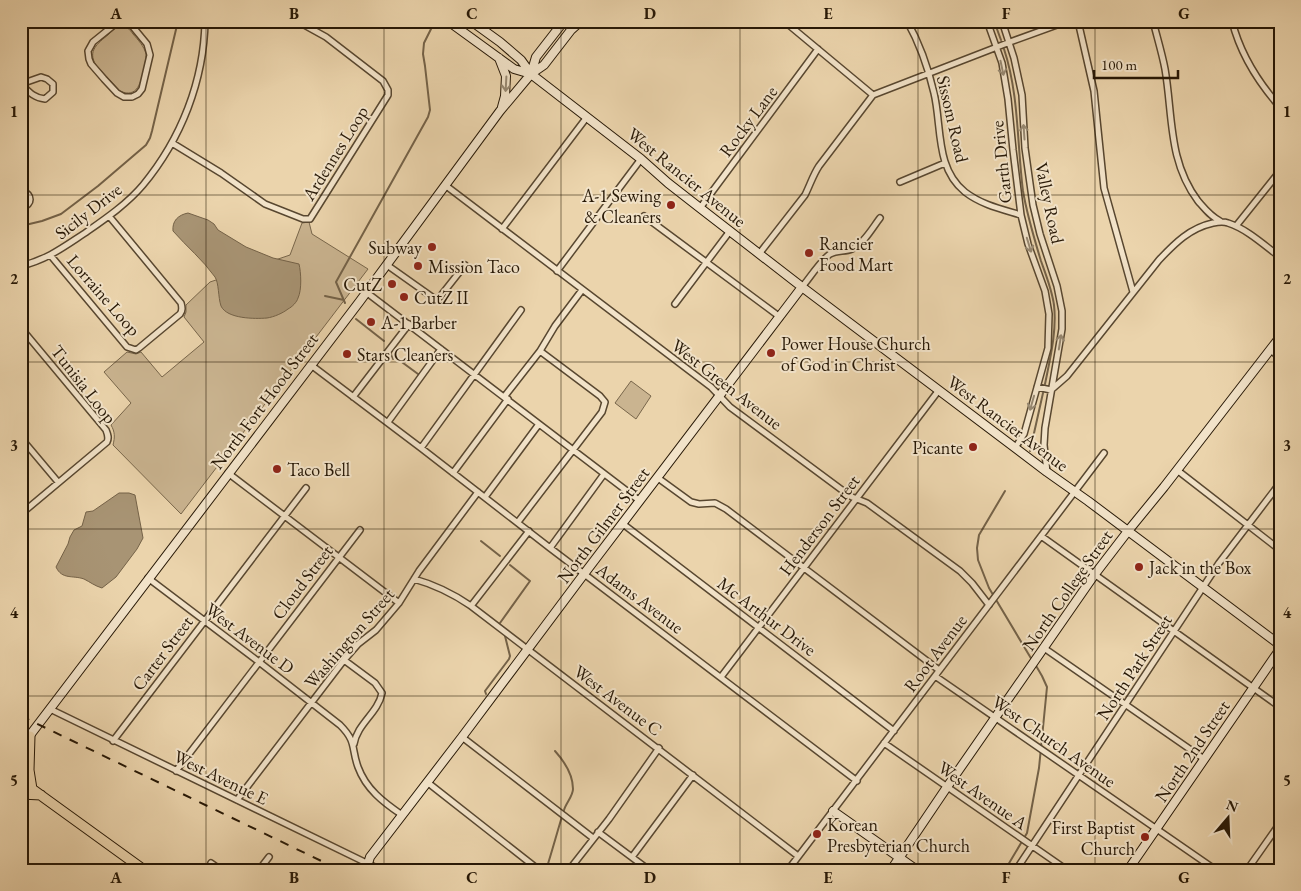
<svg xmlns="http://www.w3.org/2000/svg" width="1301" height="891" viewBox="0 0 1301 891" font-family="'EB Garamond',serif">
<rect width="100%" height="100%" fill="#ebd4ac"/>
<filter id="stains"><feTurbulence type="fractalNoise" baseFrequency=".004" numOctaves="4"/><feColorMatrix values="0 0 0 0 .2 0 0 0 0 .09 0 0 0 0 .02 0 0 0 .5 -.17"/></filter>
<radialGradient id="worn" r=".72"><stop offset=".6" stop-color="#630" stop-opacity="0"/><stop offset="1" stop-color="#630" stop-opacity=".3"/></radialGradient>
<!-- green -->
<path fill="#cab490" stroke="#78664b" d="M 121,25 C 127,26 129,29 133,34 C 138,40 144,46 146,54 C 146,59 145,64 144,69 C 141,81 138,99 120,91 L 96,65 C 87,51 98,43 108,35 C 112,31 116,27 121,25 Z
M 309,222 L 312,234 L 368,269 L 181,514 L 113,445 C 115,437 115,432 111,425 L 131,403 L 104,372 L 127,352 L 136,354 L 141,352 L 162,377 L 204,342 L 184,317 L 186,312 L 186,305 L 210,282 L 290,255 L 302,223 Z
M 631,381 L 651,396 L 636,419 L 615,403 Z"/>
<!-- water -->
<path fill="#a89474" stroke="#746248" d="M 188,213 L 208,220 L 214,224 L 218,230 L 246,247 L 273,258 L 299,264 C 301,272 302,290 298,298 C 297,302 292,307 288,309 C 283,313 274,317 267,318 C 255,319 227,319 221,306 C 218,297 219,283 215,277 C 203,260 187,247 173,231 C 172,221 178,215 188,213 Z
M 119,493 L 129,493 L 135,495 L 143,538 L 137,549 L 116,577 L 102,588 C 95,586 90,582 84,579 C 73,575 62,580 56,567 L 68,544 L 70,537 L 74,530 L 82,526 L 86,512 L 93,511 Z"/>
<g fill="none" stroke-linecap="round" stroke-linejoin="round">
<!-- stream -->
<path stroke="#746248" stroke-width="2" d="M 994,21 L 1001,40
M 1004,49 C 1019,94 1017,144 1023,191 C 1027,215 1034,238 1041,261 C 1046,275 1052,290 1054,305 C 1057,331 1050,359 1045,384
M 21,226 L 42,221 L 61,214 L 98,186 L 146,145 L 150,138 L 152,131 L 178,21
M 325,296 L 344,300
M 345,303 L 336,282 L 428,117 L 430,110 L 425,66 L 423,54 L 424,43 L 433,25
M 356,319 L 384,341
M 391,354 L 393,359
M 392,357 L 395,357 L 418,374
M 1030,451 L 1043,393
M 1005,491 L 979,535 L 977,548 L 978,560 L 989,588 L 1032,660
M 481,541 L 500,556
M 500,623 L 530,581 L 510,565
M 486,694 L 485,691 L 509,659 L 510,656 L 505,636
M 547,867 C 553,848 558,829 564,810 C 566,803 573,796 573,789 C 573,774 564,761 555,751
M 1005,870 L 1027,833 L 1039,768 L 1047,687 L 1042,676 L 1035,664"/>
<!-- street casing -->
<g stroke="#584730" stroke-width="8">
<path id="street" d="M 119,21 L 93,42 L 88,51 L 89,59 L 91,64 L 104,79 L 117,93 L 124,97 L 132,97 L 138,94 L 142,89 L 150,55 L 147,44 L 128,21
M 784,21 L 873,95
M 907,21 C 920,44 928,67 934,93 C 942,126 935,168 965,192 C 982,205 1001,209 1021,215
M 987,21 L 1002,63 L 1008,99 L 1013,150 L 1021,215 L 1028,244 L 1045,291 L 1049,314 L 1048,348 L 1024,434 L 1015,448
M 1002,21 L 1014,58 L 1022,95 L 1025,148 L 1033,205 L 1040,234 L 1057,286 L 1062,311 L 1062,329 L 1045,428 L 1044,445 L 1047,472
M 1078,21 L 1094,91 L 1104,188 L 1133,292
M 1153,21 C 1157,37 1162,53 1165,69 C 1173,116 1168,161 1198,201 C 1205,209 1210,216 1220,221
M 1232,21 C 1240,53 1258,82 1280,107
M 41,77 L 47,79 L 53,84 L 53,92 L 45,99 C 34,98 29,92 21,84 Z
M 873,95 L 1010,42 L 1068,21
M 172,143 L 221,173 L 265,204 L 303,219 L 310,219 L 388,95 L 388,90 L 383,81 L 326,37 L 297,21
M 900,182 L 945,163
M 445,185 L 711,387 L 730,407 L 846,493 L 852,497 L 867,503 L 960,571 L 972,583 L 989,605
M 21,190 C 33,195 33,204 21,208
M 700,208 L 818,49
M 644,216 L 780,317
M 1236,226 L 1280,171
M 502,229 L 587,117
M 759,254 L 805,195 C 810,185 813,175 819,166 L 873,95
M 51,256 L 127,347 L 136,350 L 139,348 L 180,314 C 183,310 182,307 181,303 L 109,216
M 387,265 L 435,299 L 439,298 L 465,265
M 21,266 C 48,259 62,248 85,233 C 105,219 127,204 143,185 C 181,139 204,81 205,21
M 557,271 L 641,159
M 802,287 C 809,279 821,260 830,254 C 837,250 845,252 852,249 C 863,245 873,227 880,218
M 366,292 L 640,501
M 675,304 L 730,231
M 21,328 L 106,430 C 108,435 109,438 107,442 L 21,514
M 1270,350 L 1280,357
M 311,365 L 421,448 L 550,548 L 857,781
M 1037,387 L 1051,390 L 1067,376 L 1159,260 C 1175,243 1190,228 1213,223 C 1218,222 1223,221 1228,223 C 1247,229 1264,245 1280,257
M 353,397 L 409,324
M 504,397 L 540,351 L 555,326 L 582,290
M 388,422 L 441,349
M 21,438 L 58,482
M 421,448 L 521,310
M 1177,470 L 1280,550
M 228,473 L 399,603
M 453,473 L 508,399
M 658,478 L 691,502 L 699,504 L 715,503 L 726,509 L 939,670
M 485,497 L 539,424
M 518,522 L 602,412 L 605,402 L 600,396 L 540,351
M 623,524 L 894,731
M 1041,536 L 1280,707
M 550,548 L 604,474
M 148,578 L 259,662 L 340,725 C 357,742 351,748 358,767 C 366,789 383,802 402,815
M 414,579 C 436,585 452,593 471,606 L 798,856
M 471,606 L 529,531
M 1044,648 L 1204,759
M 344,660 L 375,683 L 382,693 C 378,713 357,724 354,744
M 935,676 L 1216,870
M 721,677 L 939,390
M 50,709 L 381,870
M 462,737 L 593,838
M 113,741 L 306,488
M 884,743 L 1067,870
M 176,771 L 360,530
M 427,782 L 539,870
M 237,800 L 344,660 L 358,644 L 376,630 L 399,603 L 419,571 L 478,492
M 598,832 L 649,870
M 632,857 L 693,775
M 211,863 L 221,870
M 259,870 L 269,857
M 569,870 L 609,819 L 659,748
M 788,870 L 1104,453
M 1016,870 L 1219,563 L 1280,483
M 1247,870 L 1280,823"/>
</g>
<!-- secondary casing -->
<g stroke="#271806" stroke-width="10">
<path id="secondary" d="M 448,21 L 514,69 L 531,74
M 471,21 L 500,42 L 521,60 L 531,74 L 641,159 L 668,183 L 700,208 L 802,287 L 1047,472 L 1088,501 L 1280,645
M 499,58 L 506,76 L 505,96 L 502,107
M 531,74 L 536,57 L 564,21
M 21,747 L 360,301 L 500,111 L 531,74 L 544,65 L 571,30 L 581,21
M 833,811 L 917,870
M 366,870 L 370,857 L 462,737 L 584,574 L 802,287
M 891,870 L 947,787 L 1095,574 L 1128,531 L 1164,487 L 1280,337
M 1128,870 L 1280,649"/>
</g>
<!-- primary casing -->
<g stroke="#271806" stroke-width="11">
<path id="primary" d="M 21,739 L 30,736 L 29,770 L 32,789
M 21,781 L 144,870
M 21,794 L 41,795"/>
</g>
<!-- street -->
<use href="#street" stroke="#f2e3c9" stroke-width="5"/>
<!-- secondary -->
<use href="#secondary" stroke="#f2e3c9" stroke-width="8"/>
<!-- primary -->
<use href="#primary" stroke="#ebd4ac" stroke-width="9"/>
<!-- rail -->
<path stroke="#271806" stroke-width="2" stroke-dasharray="9 9" stroke-linecap="butt" d="M 21,716 L 340,870"/>
</g>
<!-- one-way arrows -->
<defs><path id="oneway-shaft" d="M-6 0H5M1.5-3L5.5 0L1.5 3" fill="none" stroke-width="1.6" stroke-linecap="round" stroke-linejoin="round" transform="scale(1.25)"/></defs>
<g stroke="#978871">
<use href="#oneway-shaft" transform="translate(1002 68) rotate(78)"/>
<use href="#oneway-shaft" transform="translate(506 84) rotate(93)"/>
<use href="#oneway-shaft" transform="translate(1024 132) rotate(-94)"/>
<use href="#oneway-shaft" transform="translate(1029 245) rotate(73)"/>
<use href="#oneway-shaft" transform="translate(1060 342) rotate(-81)"/>
<use href="#oneway-shaft" transform="translate(1032 403) rotate(106)"/>
</g>
<!-- grid -->
<path fill="none" stroke="#271806" stroke-width="1" stroke-opacity="0.55" d="M 206,21 L 206,870M 384,21 L 384,870M 561,21 L 561,870M 740,21 L 740,870M 918,21 L 918,870M 1095,21 L 1095,870M 21,195 L 1280,195M 21,362 L 1280,362M 21,529 L 1280,529M 21,696 L 1280,696"/>
<!-- markers -->
<g fill="#8f2418" stroke="#f2e3c9" stroke-width="2">
<circle cx="671" cy="205" r="5"/>
<circle cx="432" cy="247" r="5"/>
<circle cx="809" cy="253" r="5"/>
<circle cx="418" cy="266" r="5"/>
<circle cx="392" cy="284" r="5"/>
<circle cx="404" cy="297" r="5"/>
<circle cx="371" cy="322" r="5"/>
<circle cx="771" cy="353" r="5"/>
<circle cx="347" cy="354" r="5"/>
<circle cx="973" cy="447" r="5"/>
<circle cx="277" cy="469" r="5"/>
<circle cx="1139" cy="567" r="5"/>
<circle cx="817" cy="834" r="5"/>
<circle cx="1145" cy="837" r="5"/>
</g>
<g text-anchor="middle" dominant-baseline="central" stroke-width="4" stroke-linejoin="round" paint-order="stroke">
<!-- street labels -->
<g font-size="18" fill="#271806" stroke="#f2e3c9">
<text transform="translate(953 119) rotate(77)">Sissom Road</text>
<text transform="translate(748 121) rotate(-53)">Rocky Lane</text>
<text transform="translate(335 153) rotate(-58)">Ardennes Loop</text>
<text transform="translate(1001 162) rotate(-96)">Garth Drive</text>
<text transform="translate(687 177) rotate(39)">West Rancier Avenue</text>
<text transform="translate(1050 203) rotate(78)">Valley Road</text>
<text transform="translate(88 211) rotate(-38)">Sicily Drive</text>
<text transform="translate(104 295) rotate(49)">Lorraine Loop</text>
<text transform="translate(84 384) rotate(52)">Tunisia Loop</text>
<text transform="translate(727 384) rotate(38)">West Green Avenue</text>
<text transform="translate(264 401) rotate(-53)">North Fort Hood Street</text>
<text transform="translate(1008 423) rotate(37)">West Rancier Avenue</text>
<text transform="translate(603 525) rotate(-53)">North Gilmer Street</text>
<text transform="translate(819 525) rotate(-53)">Henderson Street</text>
<text transform="translate(302 582) rotate(-53)">Cloud Street</text>
<text transform="translate(1067 590) rotate(-55)">North College Street</text>
<text transform="translate(640 598) rotate(37)">Adams Avenue</text>
<text transform="translate(767 616) rotate(37)">Mc Arthur Drive</text>
<text transform="translate(250 638) rotate(37)">West Avenue D</text>
<text transform="translate(349 638) rotate(-49)">Washington Street</text>
<text transform="translate(162 653) rotate(-53)">Carter Street</text>
<text transform="translate(935 653) rotate(-53)">Root Avenue</text>
<text transform="translate(1134 667) rotate(-57)">North Park Street</text>
<text transform="translate(618 700) rotate(37)">West Avenue C</text>
<text transform="translate(1054 741) rotate(35)">West Church Avenue</text>
<text transform="translate(1192 751) rotate(-56)">North 2nd Street</text>
<text transform="translate(221 777) rotate(26)">West Avenue E</text>
<text transform="translate(983 795) rotate(35)">West Avenue A</text>
</g>
<!-- poi labels -->
<g font-size="18" fill="#271806" stroke="#f2e3c9" text-anchor="start">
<text x="661" y="195" text-anchor="end">A-1 Sewing<tspan x="661" dy="21">&amp; Cleaners</tspan></text>
<text x="819" y="243">Rancier<tspan x="819" dy="21">Food Mart</tspan></text>
<text x="422" y="247" text-anchor="end">Subway</text>
<text x="428" y="266">Mission Taco</text>
<text x="382" y="284" text-anchor="end">CutZ</text>
<text x="414" y="297">CutZ II</text>
<text x="381" y="322">A-1 Barber</text>
<text x="781" y="343">Power House Church<tspan x="781" dy="21">of God in Christ</tspan></text>
<text x="357" y="354">Stars Cleaners</text>
<text x="963" y="447" text-anchor="end">Picante</text>
<text x="287" y="469">Taco Bell</text>
<text x="1149" y="567">Jack in the Box</text>
<text x="827" y="824">Korean<tspan x="827" dy="21">Presbyterian Church</tspan></text>
<text x="1135" y="827" text-anchor="end">First Baptist<tspan x="1135" dy="21">Church</tspan></text>
</g>
</g>
<!-- margin -->
<rect width="1301" height="891" fill="none" stroke="#ebd4ac" stroke-width="55"/>
<!-- north arrow -->
<g transform="translate(1228 818) rotate(19)" stroke="#f2e3c9" stroke-width="4" paint-order="stroke">
<path d="M0-4L9 19L0 12L-9 19Z" fill="#271806"/>
<text y="-8" font-size="14" font-weight="bold" text-anchor="middle" fill="#271806">N</text>
</g>
<!-- scale -->
<path d="M1094 70v8h84v-8" fill="none" stroke="#271806" stroke-width="2.5"/>
<text x="1101" y="70" font-size="15" fill="#271806" stroke="#f2e3c9" stroke-width="4" paint-order="stroke">100 m</text>
<rect x="28" y="28" width="1246" height="836" fill="none" stroke="#271806" stroke-width="2"/>
<g font-size="16" text-anchor="middle" font-weight="bold" fill="#271806">
<text x="116" y="19">A</text>
<text x="294" y="19">B</text>
<text x="472" y="19">C</text>
<text x="650" y="19">D</text>
<text x="828" y="19">E</text>
<text x="1006" y="19">F</text>
<text x="1184" y="19">G</text>
<text x="14" y="117">1</text>
<text x="1287" y="117">1</text>
<text x="14" y="284">2</text>
<text x="1287" y="284">2</text>
<text x="14" y="451">3</text>
<text x="1287" y="451">3</text>
<text x="14" y="618">4</text>
<text x="1287" y="618">4</text>
<text x="14" y="786">5</text>
<text x="1287" y="786">5</text>
<text x="116" y="883">A</text>
<text x="294" y="883">B</text>
<text x="472" y="883">C</text>
<text x="650" y="883">D</text>
<text x="828" y="883">E</text>
<text x="1006" y="883">F</text>
<text x="1184" y="883">G</text>
</g>
<rect width="100%" height="100%" filter="url(#stains)"/>
<rect width="100%" height="100%" fill="url(#worn)"/>
</svg>
